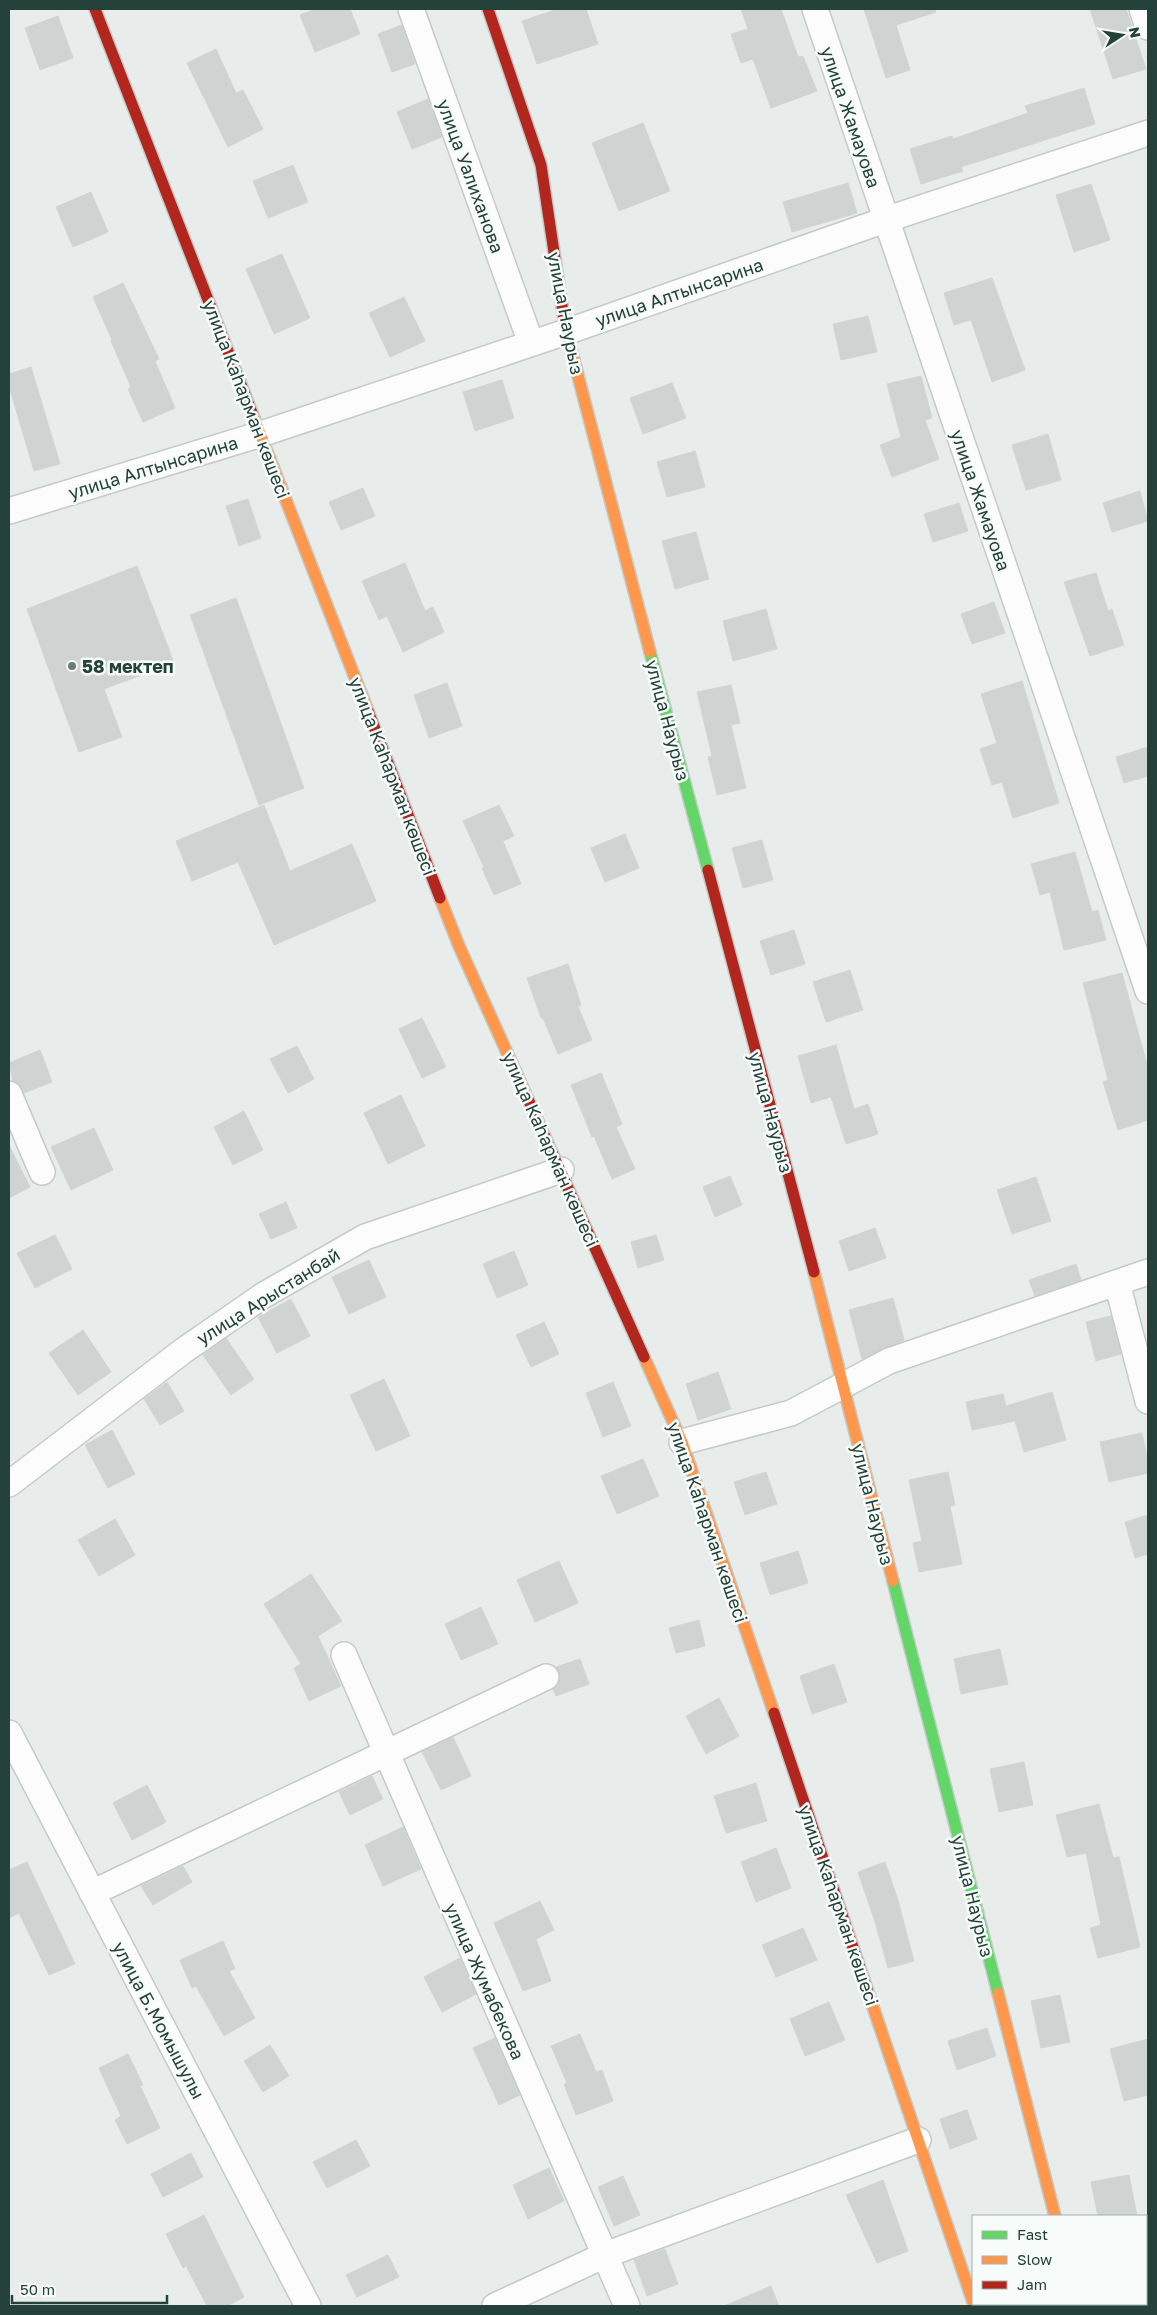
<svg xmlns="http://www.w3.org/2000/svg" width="1157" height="2315" viewBox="0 0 1157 2315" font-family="'Golos Text',sans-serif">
<rect width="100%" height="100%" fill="#e8edeb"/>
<!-- building -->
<path fill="#cfd4d2" stroke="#d1d6d4" d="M 316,9 L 350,9 L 360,34 L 315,52 L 300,15 Z
M 558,9 L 586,9 L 598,44 L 537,64 L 522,21 Z
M 741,9 L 781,9 L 798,57 L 803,56 L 817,91 L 771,108 L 753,59 L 741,63 L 731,34 L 748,29 Z
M 864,9 L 935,9 L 936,12 L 896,25 L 910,70 L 886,78 Z
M 1090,9 L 1126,9 L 1146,69 L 1113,79 Z
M 58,16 L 73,58 L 40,70 L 25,28 Z
M 402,25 L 415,64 L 392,72 L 378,34 Z
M 216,49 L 236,93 L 243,90 L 263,129 L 228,147 L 187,63 Z
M 1084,88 L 1095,124 L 961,167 L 963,171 L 921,184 L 910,149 L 952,136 L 953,139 L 1028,113 L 1025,106 Z
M 428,99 L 442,137 L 412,149 L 397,112 Z
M 643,123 L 670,191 L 619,211 L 592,143 Z
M 293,165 L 308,202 L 268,218 L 253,181 Z
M 848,183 L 857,213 L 792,232 L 783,202 Z
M 1091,184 L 1110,240 L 1074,252 L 1056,195 Z
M 91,192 L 108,232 L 73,247 L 56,207 Z
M 282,254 L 310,318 L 274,334 L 246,269 Z
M 992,278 L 1025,370 L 992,382 L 971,320 L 954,325 L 944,293 Z
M 123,283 L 159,359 L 155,361 L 175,408 L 143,422 L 128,389 L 131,387 L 111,341 L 112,340 L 93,297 Z
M 404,297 L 425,341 L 390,357 L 369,313 Z
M 868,316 L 877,352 L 841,360 L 833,324 Z
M 31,367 L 60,464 L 34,471 L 9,386 L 9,374 Z
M 921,376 L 932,418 L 925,420 L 939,459 L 892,477 L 880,445 L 901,437 L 887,384 Z
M 502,380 L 514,418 L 475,431 L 463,392 Z
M 672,383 L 686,418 L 643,434 L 630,398 Z
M 1048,434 L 1061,480 L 1026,490 L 1012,445 Z
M 695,451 L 705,487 L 667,497 L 657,462 Z
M 363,488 L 375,516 L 341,530 L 329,502 Z
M 1140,491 L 1148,521 L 1112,532 L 1103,503 Z
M 248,499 L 261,538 L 239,546 L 226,506 Z
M 959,503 L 968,531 L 933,542 L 924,514 Z
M 696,532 L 709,579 L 675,589 L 662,541 Z
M 405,563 L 425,611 L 433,607 L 444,632 L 403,652 L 387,616 L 379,620 L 362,581 Z
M 137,566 L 174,663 L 104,689 L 122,737 L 79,752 L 27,609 Z
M 1096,573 L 1108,611 L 1112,609 L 1124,645 L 1090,656 L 1064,582 Z
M 236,598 L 304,788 L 259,805 L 190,615 Z
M 994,602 L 1005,633 L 972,644 L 961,614 Z
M 766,609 L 777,649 L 733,661 L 723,621 Z
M 1022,681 L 1059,803 L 1013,818 L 1002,782 L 992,785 L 980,749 L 997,743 L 981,694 Z
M 447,683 L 462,726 L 429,738 L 414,695 Z
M 731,685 L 740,723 L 731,725 L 746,788 L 717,795 L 708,757 L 712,756 L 697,692 Z
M 1148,747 L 1148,776 L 1124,783 L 1116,757 Z
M 264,805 L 290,871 L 352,844 L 376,901 L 274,945 L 238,862 L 192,881 L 176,841 Z
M 499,805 L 514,836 L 503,841 L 521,884 L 494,895 L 482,868 L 484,867 L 463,821 Z
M 625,834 L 639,868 L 605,882 L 591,848 Z
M 762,840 L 773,880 L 743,888 L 732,848 Z
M 1075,852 L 1092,912 L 1098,910 L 1106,940 L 1064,950 L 1050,892 L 1040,895 L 1031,864 Z
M 794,930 L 805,964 L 771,975 L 760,941 Z
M 568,964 L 581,1005 L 578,1006 L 592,1040 L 558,1054 L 543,1018 L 541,1018 L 527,978 Z
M 850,970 L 863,1010 L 826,1022 L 813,982 Z
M 1122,973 L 1148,1068 L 1148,1120 L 1118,1130 L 1103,1082 L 1108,1080 L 1083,983 Z
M 422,1018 L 446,1067 L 422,1078 L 399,1029 Z
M 836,1045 L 854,1109 L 868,1104 L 878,1134 L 846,1144 L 831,1097 L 811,1103 L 798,1056 Z
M 297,1046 L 314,1079 L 288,1093 L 270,1059 Z
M 40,1050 L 52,1082 L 24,1093 L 18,1083 L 13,1081 L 9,1063 Z
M 601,1073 L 622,1124 L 616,1127 L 635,1169 L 612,1179 L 594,1136 L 592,1137 L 571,1085 Z
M 401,1095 L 425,1146 L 388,1164 L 364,1113 Z
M 244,1111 L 263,1150 L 233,1165 L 214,1127 Z
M 94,1128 L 113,1170 L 71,1190 L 51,1147 Z
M 9,1145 L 30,1187 L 9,1198 Z
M 730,1176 L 742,1205 L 715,1217 L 703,1187 Z
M 1036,1177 L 1051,1221 L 1012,1234 L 997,1190 Z
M 286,1202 L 297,1228 L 271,1239 L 259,1214 Z
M 875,1228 L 886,1258 L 849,1271 L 839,1241 Z
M 55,1235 L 72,1269 L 35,1288 L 17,1253 Z
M 656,1235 L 664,1260 L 638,1268 L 631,1242 Z
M 514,1251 L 528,1285 L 497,1298 L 483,1264 Z
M 369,1260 L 386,1297 L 349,1314 L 332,1277 Z
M 1076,1264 L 1081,1280 L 1035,1296 L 1029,1280 Z
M 893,1298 L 904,1340 L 862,1359 L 849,1310 Z
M 291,1299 L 310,1336 L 277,1353 L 258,1317 Z
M 1111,1316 L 1121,1354 L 1096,1361 L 1086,1322 Z
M 544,1322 L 559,1354 L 531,1367 L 516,1335 Z
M 83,1330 L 111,1372 L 78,1395 L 49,1353 Z
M 226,1338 L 254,1379 L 231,1395 L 203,1355 Z
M 718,1372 L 731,1409 L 698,1420 L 686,1384 Z
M 384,1379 L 410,1436 L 376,1451 L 350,1395 Z
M 167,1382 L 184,1411 L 160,1425 L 144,1399 Z
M 613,1382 L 631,1426 L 603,1437 L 586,1393 Z
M 1052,1392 L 1066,1440 L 1024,1452 L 1015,1421 L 972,1430 L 966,1402 L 1003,1394 L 1006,1406 Z
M 112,1430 L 135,1474 L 108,1488 L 85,1445 Z
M 1142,1433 L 1148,1462 L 1148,1473 L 1109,1482 L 1100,1442 Z
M 643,1459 L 659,1496 L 617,1514 L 601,1476 Z
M 766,1472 L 777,1504 L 745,1515 L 734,1482 Z
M 948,1472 L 955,1505 L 950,1506 L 962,1564 L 919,1572 L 913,1543 L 922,1541 L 909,1480 Z
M 1148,1515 L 1148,1554 L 1135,1558 L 1125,1522 Z
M 115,1519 L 135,1555 L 99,1576 L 78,1540 Z
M 798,1551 L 808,1583 L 770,1595 L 760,1563 Z
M 559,1561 L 578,1603 L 535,1622 L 517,1580 Z
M 311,1574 L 342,1621 L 318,1636 L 341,1686 L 309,1701 L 294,1668 L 301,1664 L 264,1604 Z
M 481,1607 L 498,1644 L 461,1660 L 445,1624 Z
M 699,1620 L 705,1646 L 676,1653 L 669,1628 Z
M 1000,1649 L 1008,1684 L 961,1694 L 954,1659 Z
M 580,1659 L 589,1684 L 556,1696 L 553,1689 L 558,1685 L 560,1678 L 556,1667 Z
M 834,1664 L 847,1702 L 812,1714 L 800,1676 Z
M 719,1698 L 739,1736 L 706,1754 L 686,1716 Z
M 453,1737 L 471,1776 L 441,1790 L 422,1752 Z
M 1024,1762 L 1033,1805 L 999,1812 L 990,1769 Z
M 372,1776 L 383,1799 L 350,1815 L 339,1792 Z
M 756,1783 L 767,1821 L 726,1833 L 714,1796 Z
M 147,1785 L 166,1822 L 132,1840 L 113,1803 Z
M 1099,1804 L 1113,1858 L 1119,1857 L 1140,1947 L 1098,1958 L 1090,1928 L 1101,1925 L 1086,1853 L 1067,1857 L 1056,1815 Z
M 403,1827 L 421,1869 L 383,1886 L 365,1845 Z
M 776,1848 L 791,1888 L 756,1902 L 741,1862 Z
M 27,1862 L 75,1964 L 49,1975 L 19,1913 L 9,1918 L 9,1870 Z
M 885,1862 L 897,1897 L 914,1961 L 888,1968 L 875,1922 L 858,1872 Z
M 183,1866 L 192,1882 L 153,1905 L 141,1886 Z
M 540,1901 L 554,1930 L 536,1939 L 551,1981 L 523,1991 L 494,1923 Z
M 803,1928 L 817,1960 L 776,1977 L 762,1945 Z
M 223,1941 L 235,1969 L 229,1971 L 255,2018 L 224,2036 L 196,1986 L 192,1988 L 180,1960 Z
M 460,1958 L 476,1994 L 442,2012 L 424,1977 Z
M 1060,1995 L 1070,2042 L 1041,2048 L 1031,2001 Z
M 829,2002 L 845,2040 L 805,2056 L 790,2019 Z
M 987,2028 L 996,2056 L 957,2070 L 948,2041 Z
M 580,2034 L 596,2072 L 602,2070 L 613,2101 L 576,2115 L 564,2084 L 567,2083 L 551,2046 Z
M 495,2038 L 520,2095 L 499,2105 L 473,2048 Z
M 1148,2039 L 1148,2095 L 1124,2101 L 1110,2049 Z
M 270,2045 L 289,2076 L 263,2092 L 244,2061 Z
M 128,2054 L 143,2085 L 140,2086 L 160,2128 L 127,2144 L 115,2120 L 121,2116 L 99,2068 Z
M 967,2110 L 977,2139 L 950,2149 L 940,2119 Z
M 356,2140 L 370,2166 L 327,2188 L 313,2162 Z
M 191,2153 L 203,2177 L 163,2197 L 151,2174 Z
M 549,2168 L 564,2201 L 528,2219 L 513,2185 Z
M 1129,2175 L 1137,2216 L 1098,2216 L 1091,2182 Z
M 623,2176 L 640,2215 L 614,2226 L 598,2187 Z
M 883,2180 L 908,2251 L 877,2263 L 846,2195 Z
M 204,2215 L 244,2297 L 227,2306 L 207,2306 L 186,2266 L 183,2268 L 166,2234 Z
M 665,2249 L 678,2284 L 647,2296 L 634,2260 Z
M 388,2255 L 399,2277 L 357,2297 L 346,2275 Z
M 771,2286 L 779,2306 L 724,2306 Z"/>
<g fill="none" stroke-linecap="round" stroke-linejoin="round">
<!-- street casing -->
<g stroke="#c5cac8" stroke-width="28">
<path id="street" d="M 411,9 L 531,343
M 815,9 L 1148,991
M 1142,9 L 1148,27
M 9,511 L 261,434 L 566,332 L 885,220 L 1148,133
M 9,1094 L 42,1172
M 1117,1283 L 1148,1401
M 682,1442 L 791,1413 L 889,1361 L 1148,1272
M 9,1484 L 183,1351 L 264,1295 L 365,1237 L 561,1170
M 344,1655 L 627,2306
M 9,1733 L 308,2306
M 92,1893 L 546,1677
M 1077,2304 L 1078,2306
M 495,2306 L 605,2255 L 918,2140"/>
</g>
<!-- fast casing -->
<g stroke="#c3cbc8" stroke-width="14">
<path id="fast" d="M 650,652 L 708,870
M 893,1581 L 998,1993"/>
</g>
<!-- slow casing -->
<g stroke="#c3cbc8" stroke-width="14">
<path id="slow" d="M 565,326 L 650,652
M 252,413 L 368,711
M 440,898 L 459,946 L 527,1097
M 814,1272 L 893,1581
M 644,1357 L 682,1442 L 774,1713
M 867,1989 L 973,2302
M 998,1993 L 1055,2216"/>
</g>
<!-- jam casing -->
<g stroke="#c3cbc8" stroke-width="14">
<path id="jam" d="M 95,9 L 252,413
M 488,9 L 541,165 L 565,326
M 368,711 L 440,898
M 708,870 L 814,1272
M 527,1097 L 644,1357
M 774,1713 L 867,1989"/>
</g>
<!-- street -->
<use href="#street" stroke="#fcfcfc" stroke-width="25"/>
<!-- fast -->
<use href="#fast" stroke="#63d668" stroke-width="11"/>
<!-- slow -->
<use href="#slow" stroke="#ff974d" stroke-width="11"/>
<!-- jam -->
<use href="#jam" stroke="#b3261e" stroke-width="11"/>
</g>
<!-- markers -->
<circle fill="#697e78" stroke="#f7fbf9" stroke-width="2" cx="72" cy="666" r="5"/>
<g text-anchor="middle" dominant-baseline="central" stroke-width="5" stroke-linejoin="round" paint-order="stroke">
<!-- street labels -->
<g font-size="18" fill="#24423a" stroke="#f7fbf9">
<text transform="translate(851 117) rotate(71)">улица Жамауова</text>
<text transform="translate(471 176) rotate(70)">улица Уалиханова</text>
<text transform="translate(679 292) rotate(-19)">улица Алтынсарина</text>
<text transform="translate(566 313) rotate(79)">улица Наурыз</text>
<text transform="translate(247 399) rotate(69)">улица Каһарман көшесі</text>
<text transform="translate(153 467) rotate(-17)">улица Алтынсарина</text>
<text transform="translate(981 500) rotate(71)">улица Жамауова</text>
<text transform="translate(668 720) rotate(75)">улица Наурыз</text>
<text transform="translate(393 776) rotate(69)">улица Каһарман көшесі</text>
<text transform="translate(771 1112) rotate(75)">улица Наурыз</text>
<text transform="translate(551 1149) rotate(66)">улица Каһарман көшесі</text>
<text transform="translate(268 1296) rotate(-32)">улица Арыстанбай</text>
<text transform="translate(873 1504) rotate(76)">улица Наурыз</text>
<text transform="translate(708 1522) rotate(71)">улица Каһарман көшесі</text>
<text transform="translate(973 1896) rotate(76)">улица Наурыз</text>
<text transform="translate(839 1905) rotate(71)">улица Каһарман көшесі</text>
<text transform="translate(485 1981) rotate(66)">улица Жумабекова</text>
<text transform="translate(159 2020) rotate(62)">улица Б.Момышулы</text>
</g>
<!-- poi labels -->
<g font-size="18" font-weight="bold" fill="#24423a" stroke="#f7fbf9" text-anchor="start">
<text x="82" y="666">58 мектеп</text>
</g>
</g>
<!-- border -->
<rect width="1157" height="2315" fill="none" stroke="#24423a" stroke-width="20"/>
<!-- legend -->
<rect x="972" y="2215" width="175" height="90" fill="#f7fbf9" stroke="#a3b1ad"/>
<rect x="982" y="2231" width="25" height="8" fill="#63d668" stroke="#a3b1ad"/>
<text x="1017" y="2240" font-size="15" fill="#24423a">Fast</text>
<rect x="982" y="2256" width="25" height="8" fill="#ff974d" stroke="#a3b1ad"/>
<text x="1017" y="2265" font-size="15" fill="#24423a">Slow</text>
<rect x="982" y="2281" width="25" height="8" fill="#b3261e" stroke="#a3b1ad"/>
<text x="1017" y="2290" font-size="15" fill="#24423a">Jam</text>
<!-- north arrow -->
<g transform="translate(1122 35) rotate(78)" stroke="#f7fbf9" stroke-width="4" paint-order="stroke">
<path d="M0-4L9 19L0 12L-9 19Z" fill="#24423a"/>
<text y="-8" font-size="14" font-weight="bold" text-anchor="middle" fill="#24423a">N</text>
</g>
<!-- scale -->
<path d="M12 2295v8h155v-8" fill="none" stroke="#24423a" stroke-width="2.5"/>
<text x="20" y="2295" font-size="15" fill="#24423a" stroke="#f7fbf9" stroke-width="4" paint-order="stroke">50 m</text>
</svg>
